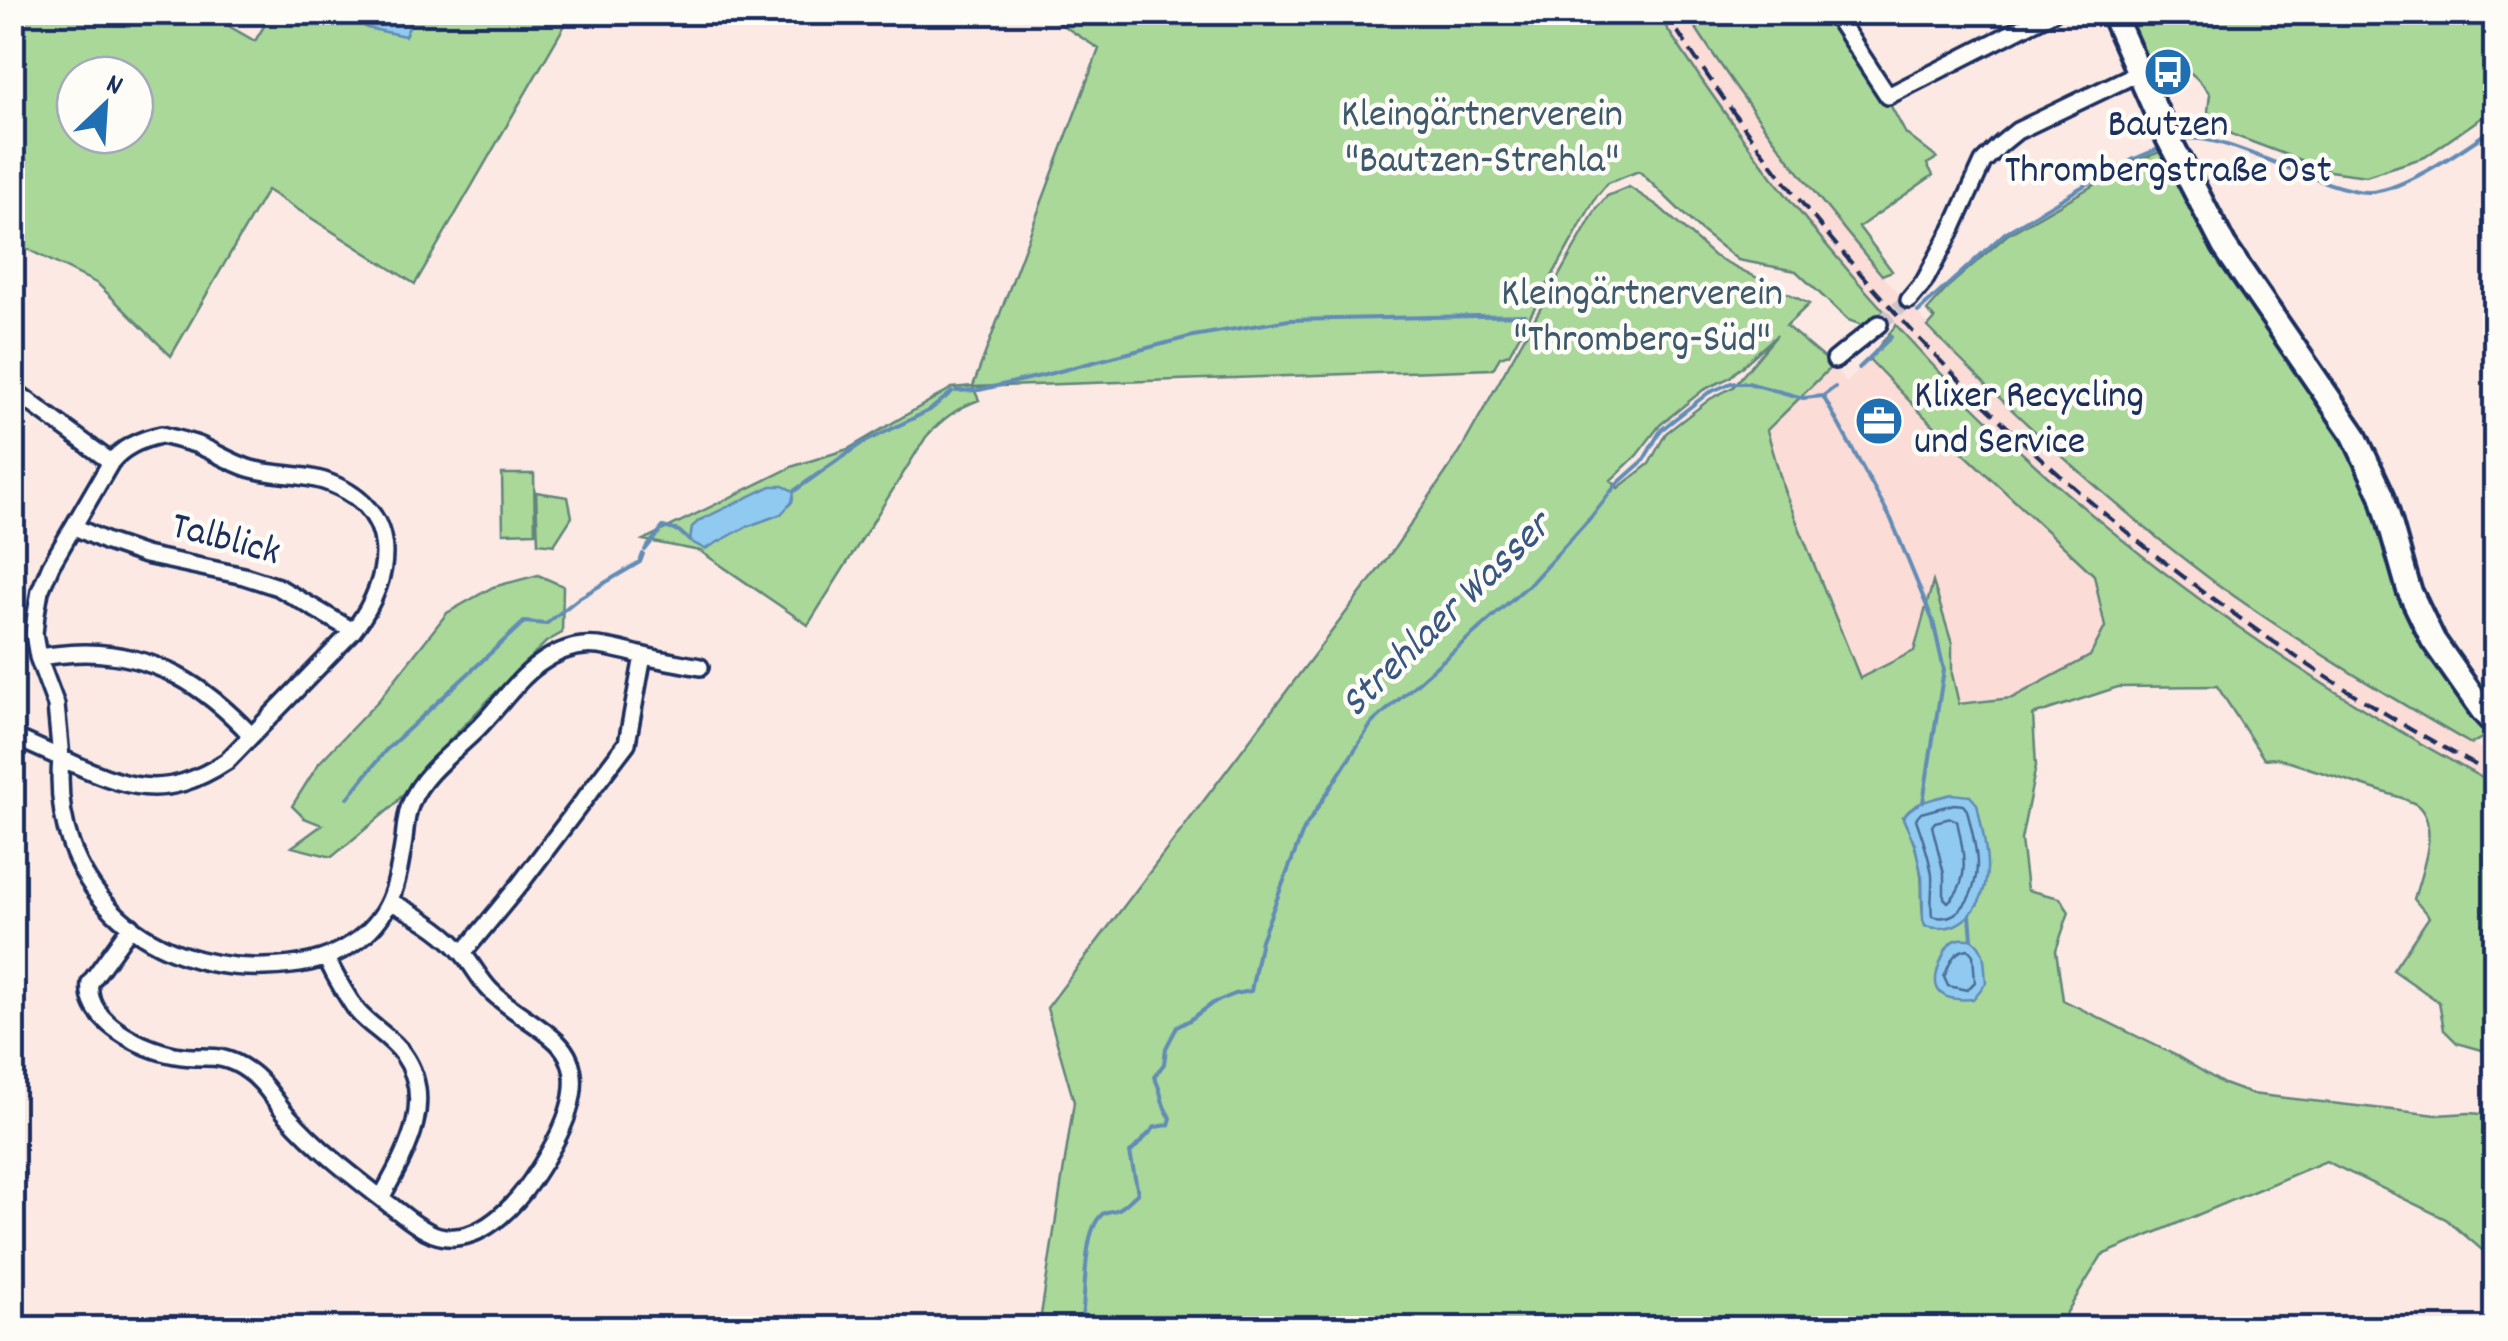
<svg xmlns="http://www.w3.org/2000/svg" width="2508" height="1341" viewBox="0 0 2508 1341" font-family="Dekko,sans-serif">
<rect width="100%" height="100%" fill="#fce9e4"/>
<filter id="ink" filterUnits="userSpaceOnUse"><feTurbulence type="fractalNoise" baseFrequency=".01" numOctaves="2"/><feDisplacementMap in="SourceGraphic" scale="20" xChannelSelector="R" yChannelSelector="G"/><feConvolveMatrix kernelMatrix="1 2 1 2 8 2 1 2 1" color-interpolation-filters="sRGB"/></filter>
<g filter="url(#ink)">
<!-- built -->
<path fill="#fbdcd6" d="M 1657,13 L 1686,13 L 1783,153 L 1882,275 L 1976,376 L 2068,462 L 2179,555 L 2247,605 L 2346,671 L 2495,757 L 2495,785 L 2333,691 L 2202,601 L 2095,516 L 2011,441 L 1912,343 L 1798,211 L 1727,116 Z
M 1869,359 L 1925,417 L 2094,575 L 2105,627 L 2090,656 L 2012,698 L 1958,704 L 1952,674 L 1952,644 L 1915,651 L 1860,679 L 1784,490 L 1767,429 L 1833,365 L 1846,383 Z"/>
<!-- green -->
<path fill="#a9d898" stroke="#62847b" stroke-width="2.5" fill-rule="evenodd" d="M 559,12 L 569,18 L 415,284 L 267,190 L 171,356 L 98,284 L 13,242 L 12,13 L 206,13 L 255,41 L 272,13 ZM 75,75 L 135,75 L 135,135 L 75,135 Z
M 1044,13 L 1657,13 C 1725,118 1799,218 1884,311 L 1869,324 L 1862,325 L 1848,320 L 1796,271 L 1738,260 L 1700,230 L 1639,171 L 1608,183 L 1596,197 L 1509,354 L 1500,357 L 1493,369 L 973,387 L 979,400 C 957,408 942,419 926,437 L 808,625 L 700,551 L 643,540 L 794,466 L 848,449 L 952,388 L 973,386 L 1099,49 ZM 727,509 L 781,514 L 746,527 L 700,520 Z
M 1686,13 L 1831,13 L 1887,99 L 1906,134 L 1937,158 L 1927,164 L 1933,175 L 1859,227 L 1892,271 L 1882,275 C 1811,191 1745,105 1686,13 Z
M 2123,13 L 2495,13 L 2495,108 L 2425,157 L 2366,176 L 2329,171 L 2236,136 L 2207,120 L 2210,94 C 2188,65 2181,65 2145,61 Z
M 2162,151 L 2214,247 L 2360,453 L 2392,563 L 2494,731 L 2471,744 C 2383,693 2296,641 2213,581 C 2111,505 2017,418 1928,327 L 1935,319 L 1927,311 L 1950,285 L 2007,235 L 2134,162 Z
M 1629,187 L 1658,206 L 1714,256 L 1809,304 L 1786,326 L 1833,365 L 1767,430 L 1784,490 L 1860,678 L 1914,651 L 1933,582 L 1952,644 L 1952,674 L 1959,704 L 2012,698 L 2090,656 L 2105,627 L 2094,575 L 1925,417 L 1869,359 L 1896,325 C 2064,514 2273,665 2495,785 L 2495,1061 L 2482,1050 L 2457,1043 L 2444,1030 L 2439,1002 L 2393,970 L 2429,917 L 2414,899 C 2421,874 2441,825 2417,805 C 2413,802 2407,801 2402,798 L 2277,758 L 2264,759 L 2217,686 L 2118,687 L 2033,715 L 2036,766 L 2021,840 L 2027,890 L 2060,898 L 2069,912 L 2056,950 L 2063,1000 L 2177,1056 L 2224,1084 L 2251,1094 L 2437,1115 L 2469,1113 L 2495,1115 L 2495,1261 L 2446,1219 L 2326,1161 L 2102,1255 L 2067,1312 L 2063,1328 L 1039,1328 L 1074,1102 L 1047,1008 L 1394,549 L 1459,453 L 1597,208 L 1607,196 ZM 1777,335 L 1733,387 L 1710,399 L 1666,433 L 1649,464 L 1618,488 L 1611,480 L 1637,455 L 1660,425 L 1703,390 L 1729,378 ZM 1903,818 L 1987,868 C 1981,903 1966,936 1925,926 C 1920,908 1923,892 1921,875 C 1919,854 1912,836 1903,818 Z
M 502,474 L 534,474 L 535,532 L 503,533 Z
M 536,492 L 568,497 L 572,517 L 554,545 L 538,543 Z
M 538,575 L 563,586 L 562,633 L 546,642 L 502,686 L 443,747 L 393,806 L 332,857 L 292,847 L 322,825 L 304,818 L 292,806 L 319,763 L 379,700 L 447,613 L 493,587 Z"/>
<!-- water -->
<path fill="#91caf0" stroke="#628cb6" stroke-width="2.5" d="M 359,13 L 359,12 L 415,13 L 405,36 L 367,28 L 359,22 Z
M 771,486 L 783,486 L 794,491 L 792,502 L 781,514 L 746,527 L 705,549 L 690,541 L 692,527 L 700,520 Z
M 1952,794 L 1970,796 L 1977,804 C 1981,824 1987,846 1987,866 C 1987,903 1964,936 1925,926 L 1923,920 L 1922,877 L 1915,845 L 1903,818 C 1913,801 1934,799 1952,794 Z
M 1972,939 C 1987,949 1984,967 1986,983 L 1973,999 C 1938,1002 1928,989 1942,958 C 1945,951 1948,943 1956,940 C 1961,938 1967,939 1972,939 Z"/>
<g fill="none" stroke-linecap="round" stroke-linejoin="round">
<!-- shore -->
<path stroke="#4a6d98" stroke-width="2.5" d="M 1954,804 L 1963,805 L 1967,810 C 1971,828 1977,847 1977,865 C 1977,890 1961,925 1932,916 C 1930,902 1933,888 1932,875 C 1929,855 1922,837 1916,819 L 1921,813 Z
M 1951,818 L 1957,821 C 1963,849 1972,881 1948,902 L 1944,898 L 1944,874 L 1932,826 L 1935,822 Z
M 1968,949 L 1973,955 L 1975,982 L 1967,990 L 1948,986 L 1944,977 C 1950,964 1952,951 1968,949 Z"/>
<!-- stream -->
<path stroke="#628cb6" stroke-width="4" d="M 2178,141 C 2215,125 2319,191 2368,192 C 2401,193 2468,146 2496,126
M 1918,312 L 2005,233 L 2080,188 L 2134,159 L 2165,146
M 1859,368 L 1891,337
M 956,391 L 979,390 L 1041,376 L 1193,336 L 1289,320 L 1525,315
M 1823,396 L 1891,519 L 1933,621 L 1944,670 L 1923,802
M 794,491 L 859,445 L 930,410 L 952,392
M 645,550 L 663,527 L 679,531 L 690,541
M 348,798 L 385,751 L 524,622 L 546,624 L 579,598 L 640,562 L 643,554
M 1970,915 L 1972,939
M 1080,1328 C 1088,1300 1080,1229 1104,1213 C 1109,1211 1115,1211 1119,1209 C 1126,1205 1132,1198 1138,1193 L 1130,1153 L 1155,1127 L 1169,1125 L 1171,1118 C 1159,1103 1164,1094 1154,1077 L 1164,1064 L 1166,1048 L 1177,1027 L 1190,1020 L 1213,1003 L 1235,994 L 1251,991 L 1261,940 L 1304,829 L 1372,723 L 1532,582 L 1592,516 L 1616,485 L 1643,461 L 1661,430 L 1708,393 L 1731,383 L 1748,383 L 1803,398 L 1823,396 L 1835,387"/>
<!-- street-tunnel -->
<path stroke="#cfc4c9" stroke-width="15" stroke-dasharray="15 8" stroke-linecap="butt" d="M 1879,324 L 1909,300"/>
<!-- street casing -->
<g stroke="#1b2f5e" stroke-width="22">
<path id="street" d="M 1833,12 L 1888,96 L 2053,12
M 1909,300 L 1924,282 L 1953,228 L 1983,162 L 2001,144 L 2017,131 L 2138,73
M 1835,360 L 1879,324
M 12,389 L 111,462
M 161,435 C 173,438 186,441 198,445 C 215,452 230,462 248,468 C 273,476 299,473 324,481 C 401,507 396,576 353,631 L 227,761 C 163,803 126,788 61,758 L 56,705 L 38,657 L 34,634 L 36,614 L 40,591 L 51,565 L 111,462 C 124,446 141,439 161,435 Z
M 75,527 L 107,542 L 145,555 L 244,576 L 278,587 L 353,631
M 38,657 C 54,655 70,653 86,653 C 156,654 205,686 251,735
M 12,736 L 61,758 C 50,883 141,971 265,967 C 296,966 326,962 352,944 C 392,918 397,884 404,840 C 405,828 406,814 411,803 C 422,774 455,751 476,730 C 498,709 515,681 539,664 C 576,637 601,645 640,655 C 660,660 680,663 700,667
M 131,926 L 90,983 C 85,1022 143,1049 175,1055 C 204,1061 219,1050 247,1070 C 264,1081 274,1100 287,1115 C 317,1149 354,1177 390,1205 C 402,1214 414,1225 427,1231 C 436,1236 446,1238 456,1237 C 487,1235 516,1204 532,1180 C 556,1144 596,1080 557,1042 C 537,1023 511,1011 491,991 C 480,980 474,967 464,955 C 446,932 417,915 391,902
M 463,953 L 520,884 L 627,743 L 643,656
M 326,958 C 336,977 345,995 358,1012 C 371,1027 391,1037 403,1054 C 437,1102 405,1154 381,1198"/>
</g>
<!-- secondary casing -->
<g stroke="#1b2f5e" stroke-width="30">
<path id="secondary" d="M 2112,12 L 2167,136 L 2224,246 L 2354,435 L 2382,495 L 2409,590 L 2433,640 L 2482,710 L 2496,725"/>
</g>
<!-- street -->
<use href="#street" stroke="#fdfcf7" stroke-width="15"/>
<!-- secondary -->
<use href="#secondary" stroke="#fdfcf7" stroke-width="22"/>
<!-- rail -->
<path stroke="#1b2f5e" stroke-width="4" stroke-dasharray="15 8" stroke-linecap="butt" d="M 1665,12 C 1877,341 2151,593 2496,776"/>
</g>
</g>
<!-- icons -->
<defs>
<g id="bus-disc" transform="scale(2.5)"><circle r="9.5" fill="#1f6fb2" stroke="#fdfcf7"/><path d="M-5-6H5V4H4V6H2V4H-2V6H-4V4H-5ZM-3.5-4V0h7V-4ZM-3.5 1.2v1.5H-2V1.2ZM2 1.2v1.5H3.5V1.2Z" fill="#fff"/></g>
<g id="office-disc" transform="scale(2.5)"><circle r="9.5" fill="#1f6fb2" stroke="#fdfcf7"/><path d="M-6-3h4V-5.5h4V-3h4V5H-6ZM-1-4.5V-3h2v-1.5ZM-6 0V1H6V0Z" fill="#fff"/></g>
</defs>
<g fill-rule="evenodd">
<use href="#bus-disc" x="2168" y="72"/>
<use href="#office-disc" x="1879" y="421"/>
</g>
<g text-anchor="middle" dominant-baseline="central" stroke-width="9" stroke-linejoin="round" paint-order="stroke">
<!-- park labels -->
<g font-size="40" fill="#3e596c" stroke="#fdfcf7">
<text x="1482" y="117">Kleingärtnerverein<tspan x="1482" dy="46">"Bautzen-Strehla"</tspan></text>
<text x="1642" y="296">Kleingärtnerverein<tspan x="1642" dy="46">"Thromberg-Süd"</tspan></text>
</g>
<!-- poi labels -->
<g font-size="40" fill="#1b2f5e" stroke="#fdfcf7">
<text x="2168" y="127">Bautzen<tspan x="2168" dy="46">Thrombergstraße Ost</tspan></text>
<text x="1914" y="398" text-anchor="start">Klixer Recycling<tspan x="1914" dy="46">und Service</tspan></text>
</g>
<!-- street labels -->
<g font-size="40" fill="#1b2f5e" stroke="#fdfcf7">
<text transform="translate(225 542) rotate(15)">Talblick</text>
</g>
<!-- water labels -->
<g font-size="42" font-style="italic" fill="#385682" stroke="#fdfcf7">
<text transform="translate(1448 617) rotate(-44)">Strehlaer Wasser</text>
</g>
</g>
<!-- margin -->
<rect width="2508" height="1341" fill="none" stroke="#fdfcf7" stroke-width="50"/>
<rect x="25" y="25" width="2458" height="1291" fill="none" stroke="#1b2f5e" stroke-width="4" filter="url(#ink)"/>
<!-- north arrow -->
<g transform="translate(105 105) rotate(25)"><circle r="48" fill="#fdfcf7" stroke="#a3aaba" stroke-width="2.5"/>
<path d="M0-8L18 38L0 25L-18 38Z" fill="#1f6fb2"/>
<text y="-15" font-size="28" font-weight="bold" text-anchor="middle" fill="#1b2f5e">N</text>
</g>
</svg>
